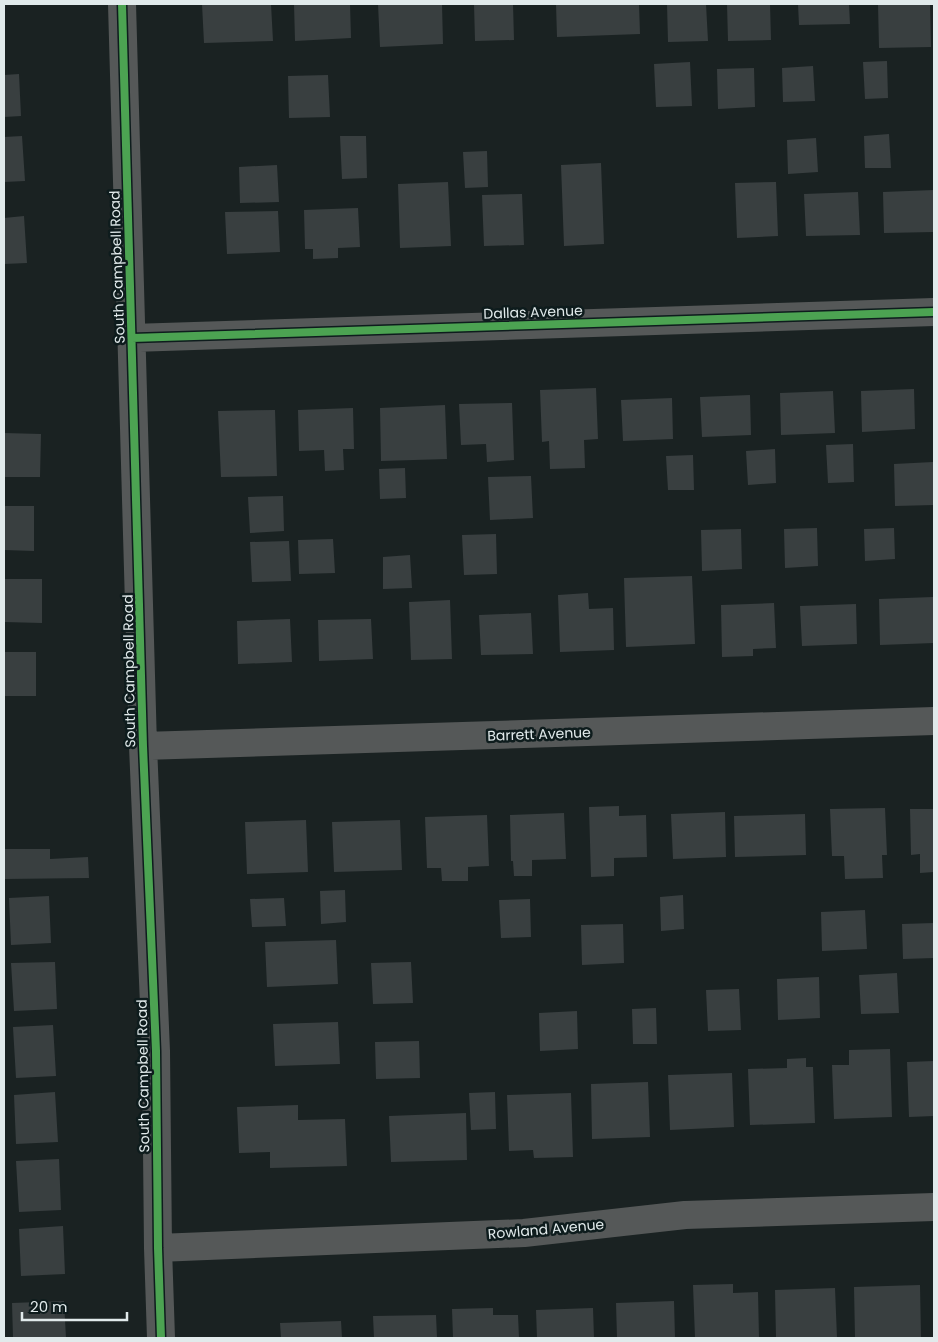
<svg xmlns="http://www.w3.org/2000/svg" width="938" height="1342" viewBox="0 0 938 1342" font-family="Poppins,sans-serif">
<rect width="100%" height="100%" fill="#1a2222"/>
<!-- building -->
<path fill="#393f40" d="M 202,4 L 271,4 L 273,41 L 204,43 Z
M 294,4 L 350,4 L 351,38 L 295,41 Z
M 378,4 L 442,4 L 443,44 L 380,47 Z
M 474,4 L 513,4 L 514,40 L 475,41 Z
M 556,4 L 639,4 L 640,34 L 557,37 Z
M 667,4 L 706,4 L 708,41 L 668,42 Z
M 727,4 L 770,4 L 771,40 L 728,41 Z
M 798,4 L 849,4 L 850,24 L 799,25 Z
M 878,4 L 930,4 L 931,47 L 879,48 Z
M 887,61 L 888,98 L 865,99 L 863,62 Z
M 690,62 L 692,106 L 656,107 L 654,64 Z
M 813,66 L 815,101 L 783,102 L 782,68 Z
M 754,68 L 755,107 L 718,109 L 717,69 Z
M 19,74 L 21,116 L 4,117 L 4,75 Z
M 328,75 L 330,117 L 289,118 L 288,76 Z
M 889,134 L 891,168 L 865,168 L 864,136 Z
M 22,136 L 25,181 L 4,182 L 4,137 Z
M 340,136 L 366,136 L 367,178 L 342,179 Z
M 816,138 L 818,172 L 788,174 L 787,140 Z
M 487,151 L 488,187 L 465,188 L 463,152 Z
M 601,163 L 604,244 L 564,246 L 561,165 Z
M 277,165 L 279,202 L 240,203 L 239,167 Z
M 448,182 L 451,246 L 400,248 L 398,184 Z
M 776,182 L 778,236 L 737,238 L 735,183 Z
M 934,190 L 934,232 L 884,233 L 883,192 Z
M 858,192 L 860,235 L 806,236 L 804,194 Z
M 522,194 L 524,245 L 484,246 L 482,195 Z
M 358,208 L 360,247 L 338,248 L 338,258 L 313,259 L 313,249 L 305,249 L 304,210 Z
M 278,211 L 280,252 L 227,254 L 225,212 Z
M 24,216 L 27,263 L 4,264 L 4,218 Z
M 596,388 L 598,439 L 584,440 L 585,468 L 550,469 L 549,441 L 542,442 L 540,390 Z
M 914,389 L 915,429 L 862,432 L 861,391 Z
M 833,391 L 835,433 L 781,435 L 780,393 Z
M 750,395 L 751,435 L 702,437 L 700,397 Z
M 672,398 L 673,439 L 623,441 L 621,400 Z
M 512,403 L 514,460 L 487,462 L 486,444 L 461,445 L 459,404 Z
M 445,405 L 447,459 L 381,461 L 380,408 Z
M 353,408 L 354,449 L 343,449 L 344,470 L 325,471 L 324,450 L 299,451 L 298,410 Z
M 275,410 L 277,476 L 221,477 L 218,411 Z
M 4,433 L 41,434 L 40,477 L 4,477 Z
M 853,444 L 854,482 L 828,483 L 826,445 Z
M 775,449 L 776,483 L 748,485 L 746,451 Z
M 693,455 L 694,490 L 668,490 L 666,456 Z
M 933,462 L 934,505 L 895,506 L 894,464 Z
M 405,468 L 406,498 L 380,499 L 379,469 Z
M 531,476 L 533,518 L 490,520 L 488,477 Z
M 283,496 L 284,531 L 250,533 L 248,497 Z
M 4,506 L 34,506 L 34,551 L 4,550 Z
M 817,528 L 818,566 L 785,568 L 784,529 Z
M 894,528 L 895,559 L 865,561 L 864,529 Z
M 741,529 L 742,569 L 702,571 L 701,530 Z
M 496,534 L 497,574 L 464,575 L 462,535 Z
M 333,539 L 335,573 L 299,574 L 298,540 Z
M 289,541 L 291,581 L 252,582 L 250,542 Z
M 410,555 L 412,588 L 383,589 L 383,557 Z
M 692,576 L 695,644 L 626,647 L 624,578 Z
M 4,579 L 42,579 L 42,623 L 4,622 Z
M 588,593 L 589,609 L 613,608 L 614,650 L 560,652 L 558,595 Z
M 933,597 L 934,643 L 880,645 L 879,599 Z
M 450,600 L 452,659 L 411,660 L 409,602 Z
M 774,603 L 776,648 L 753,649 L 753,656 L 722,657 L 721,605 Z
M 856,604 L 857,644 L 802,646 L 800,606 Z
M 531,613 L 533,654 L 481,655 L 479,615 Z
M 290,619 L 292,662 L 238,664 L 237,621 Z
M 371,619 L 373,659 L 319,661 L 318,620 Z
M 4,652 L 36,652 L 36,696 L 4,696 Z
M 619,806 L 619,816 L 646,815 L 647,857 L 614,858 L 614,876 L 591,877 L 589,807 Z
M 885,808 L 887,855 L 882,855 L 883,878 L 845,879 L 844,856 L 832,856 L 830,809 Z
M 910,809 L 934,809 L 934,872 L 920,873 L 920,854 L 911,855 Z
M 725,812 L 726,857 L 673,859 L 671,814 Z
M 564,813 L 566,859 L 532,860 L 532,876 L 514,876 L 513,861 L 511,861 L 510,815 Z
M 805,814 L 806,855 L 735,857 L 734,816 Z
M 487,815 L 489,866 L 468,867 L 468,881 L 442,881 L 441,868 L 427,868 L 425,817 Z
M 306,820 L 308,872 L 247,874 L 245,822 Z
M 400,820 L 402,870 L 334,872 L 332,822 Z
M 4,849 L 50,849 L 50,859 L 88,857 L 89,878 L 4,879 Z
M 345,890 L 346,922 L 321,924 L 320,891 Z
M 683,895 L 684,929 L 661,931 L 660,897 Z
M 49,896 L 51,943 L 11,945 L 9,898 Z
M 284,898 L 286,926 L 252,927 L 250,899 Z
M 530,899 L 531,937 L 501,938 L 499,900 Z
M 865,910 L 867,949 L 822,951 L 821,912 Z
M 934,923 L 934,958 L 903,959 L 902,924 Z
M 623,924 L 624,963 L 582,965 L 581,925 Z
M 336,940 L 338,984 L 267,987 L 265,942 Z
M 55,962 L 57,1009 L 14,1011 L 11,963 Z
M 411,962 L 413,1003 L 373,1004 L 371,963 Z
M 897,973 L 899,1013 L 861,1014 L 859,975 Z
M 819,977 L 820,1018 L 778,1020 L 777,979 Z
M 739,989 L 741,1030 L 708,1031 L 706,990 Z
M 656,1008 L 657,1044 L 633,1044 L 632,1009 Z
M 577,1011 L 578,1049 L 540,1051 L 539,1013 Z
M 338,1022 L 340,1064 L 275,1066 L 273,1024 Z
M 53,1025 L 56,1076 L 16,1078 L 13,1027 Z
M 419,1041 L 420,1078 L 376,1079 L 375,1042 Z
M 890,1049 L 892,1117 L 834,1119 L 832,1065 L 849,1065 L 849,1050 Z
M 806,1058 L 806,1067 L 813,1067 L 815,1123 L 750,1125 L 748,1069 L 787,1068 L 787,1059 Z
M 934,1061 L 934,1116 L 909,1117 L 907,1062 Z
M 732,1073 L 734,1127 L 670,1130 L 668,1075 Z
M 648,1082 L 650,1137 L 592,1139 L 591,1084 Z
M 55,1092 L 58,1142 L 16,1144 L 14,1095 Z
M 495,1092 L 496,1129 L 471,1130 L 469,1093 Z
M 571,1093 L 573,1157 L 534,1158 L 533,1150 L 509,1151 L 507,1095 Z
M 298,1105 L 298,1120 L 345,1119 L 347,1166 L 270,1168 L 270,1152 L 239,1153 L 237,1107 Z
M 466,1113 L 467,1160 L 391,1162 L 389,1116 Z
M 59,1159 L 61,1210 L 19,1212 L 16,1161 Z
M 63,1226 L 65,1274 L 21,1276 L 19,1229 Z
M 733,1284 L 733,1293 L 758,1292 L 759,1338 L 695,1338 L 693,1285 Z
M 920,1285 L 921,1338 L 855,1338 L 854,1287 Z
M 835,1288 L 837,1338 L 776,1338 L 775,1290 Z
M 64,1301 L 66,1338 L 13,1338 L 12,1303 Z
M 674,1301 L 675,1338 L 617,1338 L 616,1303 Z
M 493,1308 L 493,1315 L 518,1315 L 519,1338 L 453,1338 L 452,1309 Z
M 593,1308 L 594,1338 L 537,1338 L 536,1310 Z
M 436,1315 L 437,1338 L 374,1338 L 373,1316 Z
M 341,1321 L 342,1338 L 281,1338 L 280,1323 Z"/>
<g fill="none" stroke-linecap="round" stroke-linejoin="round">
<!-- minor -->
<path stroke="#555858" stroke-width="28" d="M 122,4 L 143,746 L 156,1051 L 158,1248 L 161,1338
M 132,338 L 934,312
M 143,746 L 934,721
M 158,1248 L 524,1233 L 685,1215 L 934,1207"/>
<!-- cycleway casing -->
<g stroke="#0e1c1d" stroke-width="11">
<path id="cycleway" d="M 122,4 L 143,746 L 156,1051 L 158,1248 L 161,1338
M 132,338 L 934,312"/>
</g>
<!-- cycleway -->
<use href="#cycleway" stroke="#4ca352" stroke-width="8"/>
</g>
<g text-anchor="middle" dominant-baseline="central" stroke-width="5" stroke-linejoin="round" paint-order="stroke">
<!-- street labels -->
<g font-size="14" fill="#e1eaeb" stroke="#0e1c1d">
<text transform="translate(117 267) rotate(-92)">South Campbell Road</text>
<text transform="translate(533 312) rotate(-2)">Dallas Avenue</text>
<text transform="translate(129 671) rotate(-91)">South Campbell Road</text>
<text transform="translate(539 734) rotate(-2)">Barrett Avenue</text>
<text transform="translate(143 1076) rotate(-91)">South Campbell Road</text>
<text transform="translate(546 1229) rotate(-5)">Rowland Avenue</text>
</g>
</g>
<!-- border -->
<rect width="938" height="1342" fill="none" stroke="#e1eaeb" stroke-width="10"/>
<!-- scale -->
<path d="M22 1312v8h105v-8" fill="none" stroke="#e1eaeb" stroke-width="2.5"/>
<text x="30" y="1312" font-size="15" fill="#e1eaeb" stroke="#0e1c1d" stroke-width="4" paint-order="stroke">20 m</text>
</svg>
